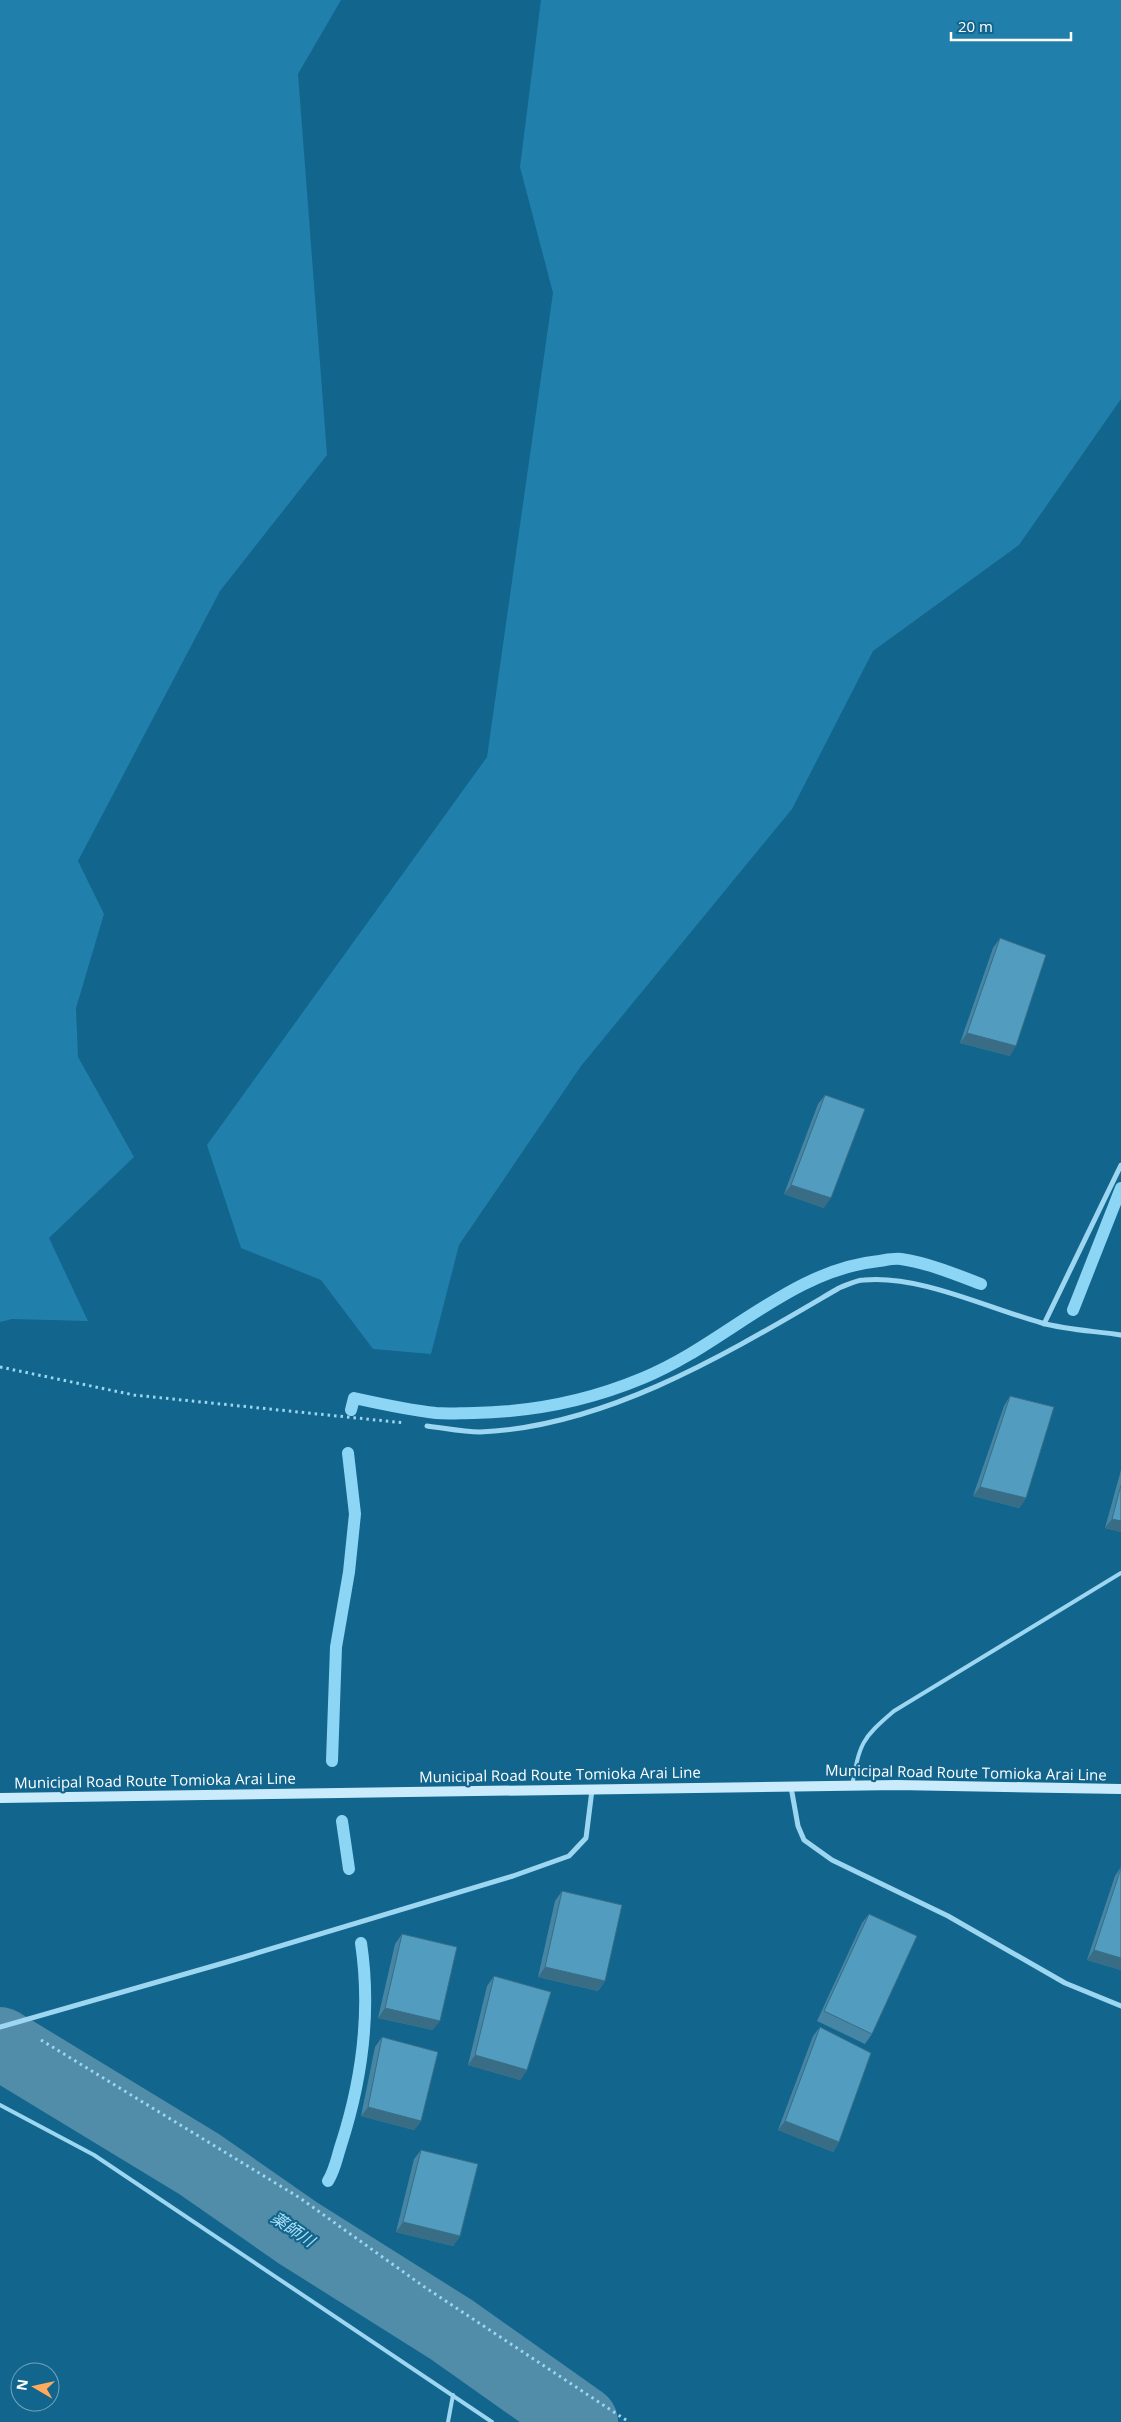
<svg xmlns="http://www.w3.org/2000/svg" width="1121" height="2422" font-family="'Open Sans','Noto Sans JP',sans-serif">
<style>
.green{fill:#217fab}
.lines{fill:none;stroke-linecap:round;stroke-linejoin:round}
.stream{stroke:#8dd5f4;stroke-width:12}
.river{stroke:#518ca9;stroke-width:72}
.path{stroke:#9cd6f1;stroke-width:3;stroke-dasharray:2.5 4;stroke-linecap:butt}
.lane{stroke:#9cd6f1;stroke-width:4}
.street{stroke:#9cd6f1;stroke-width:5}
.secondary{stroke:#caebfc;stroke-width:10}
.wall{fill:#4686a4}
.shaded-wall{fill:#396d86}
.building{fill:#519cbf;stroke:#396d86}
.labels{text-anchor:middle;stroke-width:4.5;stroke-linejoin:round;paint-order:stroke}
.street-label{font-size:15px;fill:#fff;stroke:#12658d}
.water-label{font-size:16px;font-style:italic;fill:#ace1f8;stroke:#12658d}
</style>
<rect width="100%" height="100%" fill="#12658d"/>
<!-- green -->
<path class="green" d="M0,0H341L298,74L327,455L220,591L78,861L104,914L76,1008L78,1057L134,1157L49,1238L88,1321L12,1319L0,1322Z
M541,0H1121V399L1019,545L873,651L792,809L581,1066L459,1245L431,1354L373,1349L321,1280L241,1248L207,1145L487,757L553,293L520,167Z"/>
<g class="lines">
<!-- stream -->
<path class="stream" d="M1073,1310L1121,1188
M351,1410L354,1398C381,1404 408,1410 436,1413C448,1414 461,1413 474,1413C533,1412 588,1401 643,1378C724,1345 790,1270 879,1261C886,1260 894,1258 901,1259C928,1263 955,1274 981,1284
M332,1761L336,1647L349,1572L355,1514L348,1453
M342,1821L349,1869
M0,2046L3,2045
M328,2181C335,2170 337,2157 341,2145C362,2080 371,2010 361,1943
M298,2233L307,2218"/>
<!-- river -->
<path class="river" d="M0,2043L199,2164L298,2233L452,2330L582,2422"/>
<!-- path -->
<path class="path" d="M0,1367L134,1395L405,1423
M41,2040L300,2198L423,2286L629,2422"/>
<!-- lane -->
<path class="lane" d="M852,1786C860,1743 861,1739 894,1711L1121,1573
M0,2105L94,2155L492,2422
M448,2422L453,2395"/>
<!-- street -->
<path class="street" d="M1044,1324L1121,1165
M427,1426C444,1428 463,1432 480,1432C608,1427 731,1351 839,1288C847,1285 856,1280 864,1280C921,1275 987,1308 1042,1323C1067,1330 1095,1331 1121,1335
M791,1787L798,1826L804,1840L832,1860L948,1916L1065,1983L1121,2006
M0,2027L227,1962L513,1876L569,1856L586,1838L592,1790"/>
<!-- secondary -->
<path class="secondary" d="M0,1798L897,1785L1121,1789"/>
</g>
<!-- wall -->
<path class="wall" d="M1000,938L1010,1056L960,1043L993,948Z
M825,1095L824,1208L784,1194L818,1104Z
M1010,1396L1026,1498L1019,1508L973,1496L1004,1406Z
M1121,1470V1532L1105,1528Z
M1121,1867V1970L1087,1960L1115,1876Z
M562,1891L605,1981L598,1991L538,1977L555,1901Z
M869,1914L872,2034L865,2044L817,2021L862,1923Z
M402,1934L433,2030L378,2018L395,1944Z
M494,1976L527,2070L520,2080L468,2065L487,1986Z
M820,2027L839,2142L833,2152L778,2130L813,2036Z
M382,2037L421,2121L414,2130L361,2116L375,2047Z
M421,2150L460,2236L453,2246L396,2232L414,2159Z"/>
<!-- shaded-wall -->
<path class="shaded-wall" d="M967,1033L1016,1046L1010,1056L960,1043Z
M791,1185L831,1198L824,1208L784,1194Z
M980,1487L1026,1498L1019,1508L973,1496Z
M1112,1519L1121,1521V1532L1105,1528Z
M1094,1950L1121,1958V1970L1087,1960Z
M545,1967L605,1981L598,1991L538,1977Z
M385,2008L440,2021L433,2030L378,2018Z
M475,2055L527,2070L520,2080L468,2065Z
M368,2107L421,2121L414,2130L361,2116Z
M785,2121L839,2142L833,2152L778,2130Z
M403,2222L460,2236L453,2246L396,2232Z"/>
<!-- building -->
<path class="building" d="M1000,938L1046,955L1016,1046L967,1033Z
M825,1095L865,1109L831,1198L791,1185Z
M1010,1396L1054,1407L1026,1498L980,1487Z
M1121,1485V1521L1112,1519Z
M1121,1868V1958L1094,1950Z
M562,1891L622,1905L605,1981L545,1967Z
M869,1914L917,1936L872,2034L824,2011Z
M402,1934L457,1947L440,2021L385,2008Z
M494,1976L551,1992L527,2070L475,2055Z
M820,2027L871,2053L839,2142L785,2121Z
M382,2037L438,2052L421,2121L368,2107Z
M421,2150L478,2164L460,2236L403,2222Z"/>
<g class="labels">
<!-- street labels -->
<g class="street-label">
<text transform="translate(966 1773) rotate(1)" y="5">Municipal Road Route Tomioka Arai Line</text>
<text transform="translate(560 1775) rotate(-1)" y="5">Municipal Road Route Tomioka Arai Line</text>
<text transform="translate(155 1781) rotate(-1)" y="5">Municipal Road Route Tomioka Arai Line</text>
</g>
<!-- water labels -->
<g class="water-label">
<text transform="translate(293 2229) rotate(34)" y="6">薬師川</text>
</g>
</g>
<!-- north arrow -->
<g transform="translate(35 2387) rotate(279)"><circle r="24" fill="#12658d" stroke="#71a3bb"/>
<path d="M0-4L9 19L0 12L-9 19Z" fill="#ffaa5c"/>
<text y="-8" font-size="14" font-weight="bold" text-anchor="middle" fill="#ffffff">N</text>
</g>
<!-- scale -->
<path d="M951 32v8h120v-8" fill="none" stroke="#ffffff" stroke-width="2.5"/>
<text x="958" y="32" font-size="15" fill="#ffffff" stroke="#12658d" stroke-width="4" paint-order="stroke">20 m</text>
</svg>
